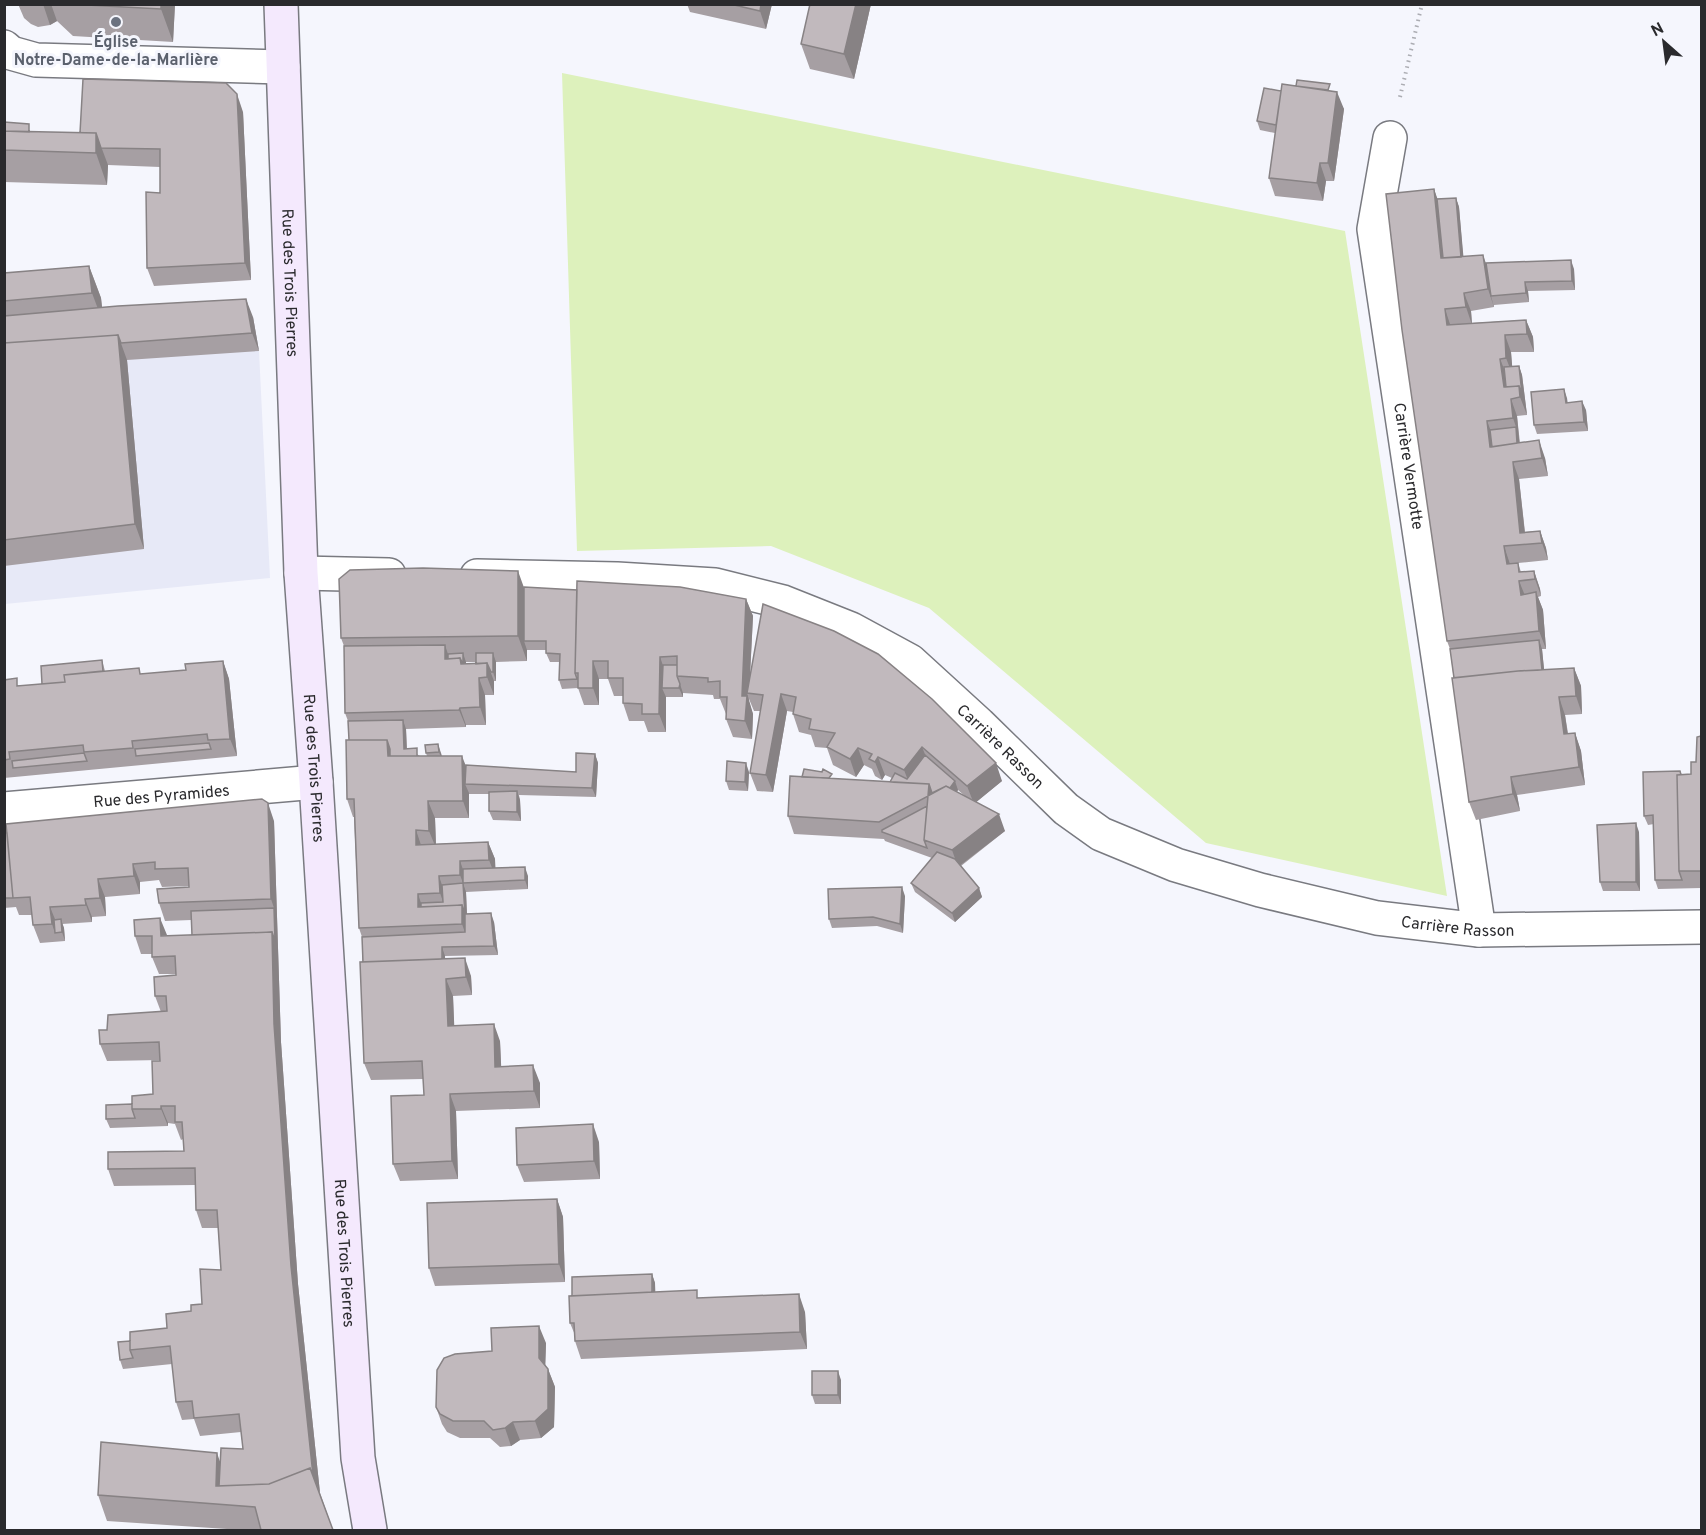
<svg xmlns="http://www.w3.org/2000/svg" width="1706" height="1535" font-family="Overpass,sans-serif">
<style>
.built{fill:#e7e9f7}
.green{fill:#ddf1bc}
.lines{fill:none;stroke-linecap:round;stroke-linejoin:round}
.street-casing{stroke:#797a80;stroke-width:36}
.secondary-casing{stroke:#797a80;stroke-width:36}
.path{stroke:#acadb3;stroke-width:4;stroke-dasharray:1.5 4.5;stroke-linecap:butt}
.street{stroke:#fff;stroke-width:33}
.secondary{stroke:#f4e9fd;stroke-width:33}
.wall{fill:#a69fa3;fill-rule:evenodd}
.shaded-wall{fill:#878284}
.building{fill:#c1b9bd;stroke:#878284;stroke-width:1.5}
.worship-dot{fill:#6b7280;stroke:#f5f6fd;stroke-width:2}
.labels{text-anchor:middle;stroke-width:6;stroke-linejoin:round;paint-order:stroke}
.worship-label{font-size:16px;font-weight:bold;fill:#5b616d;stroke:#f5f6fd}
.street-label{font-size:16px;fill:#2a2a2d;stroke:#f5f6fd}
</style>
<rect width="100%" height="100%" fill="#f5f6fd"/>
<!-- built -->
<path class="built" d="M253,317L259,351L270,578L5,604V334L147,321Z"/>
<!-- green -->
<path class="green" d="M562,73L1345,231L1447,896L1206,843L929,608L771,546L577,551Z"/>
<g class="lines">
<defs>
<g id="street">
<path d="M4,47L11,53L36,60L283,67"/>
<path id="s1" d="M1390,138L1374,229L1479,930"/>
<path d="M301,573L389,575"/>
<path id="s2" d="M477,576L617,579L715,585L783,602L851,629L910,661L979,724L1066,809L1101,834L1176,865L1260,890L1377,918L1479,930L1702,927"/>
<path id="s3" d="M4,809L316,782"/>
</g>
<g id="secondary">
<path id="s4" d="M281,4L301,573L316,782L358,1458L370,1530"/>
</g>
</defs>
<!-- street casing -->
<use href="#street" class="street-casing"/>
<!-- secondary casing -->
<use href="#secondary" class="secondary-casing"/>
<!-- path -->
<path class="path" d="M1400,97L1422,4"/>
<!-- street -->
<use href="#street" class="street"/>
<!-- secondary -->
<use href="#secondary" class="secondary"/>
</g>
<!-- wall -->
<path class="wall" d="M18,4H175L173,42L73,36L57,21L50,25L38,27L31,24L24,18Z
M687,4H772L766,29L690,12Z
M871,4L854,79L810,69L801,44Z
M1332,91L1344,109L1334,181H1326L1323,201L1275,196L1269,178L1275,133L1260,130L1257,121Z
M243,112L251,280L154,286L147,268L160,193V167L108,165L107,185L4,182V122L32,132L80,133Z
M1434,189L1437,199L1456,198L1459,207L1463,256L1486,263L1574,269L1575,290L1528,291L1529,302L1494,305V307L1471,311L1472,323L1526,320L1533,337L1534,352H1511L1512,367L1519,366L1522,375L1527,415L1517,416L1520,443L1545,458L1548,476L1519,479L1525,532L1540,531L1546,548L1548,560L1518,563L1521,572L1534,571L1540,589L1541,596L1538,597L1543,610L1546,649H1542L1544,670L1574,668L1581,686L1582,714L1565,715L1568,733H1575L1581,751L1585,785L1517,795L1520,811L1476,820L1469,802L1450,649L1447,641Z
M89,266L101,298L102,308L253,317L259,351L127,360L144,549L4,566V273Z
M1567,398V403L1586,410L1588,431L1537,434L1534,425Z
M524,587L746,599L753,616L750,677L763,604L1002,781L976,802L1005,831L961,866L979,888L982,897L955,922L915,892L911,883L932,858L885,841L884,839L794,834L788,816L833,779L890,782L892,778L885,775L882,780L875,776L872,769L864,765L856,777L833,765L827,748L815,747L811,735L799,732L793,714V712L787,711L773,792L757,791L750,773L761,711H754L749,699V702L753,714L752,739L733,737L726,719V714L720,699H714L713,695L683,693V697H666V732H648L644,721H629L623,703V696H614L608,679H599V705H584L578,688L562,689L559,680V662H550L546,653V650H527V661L496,662V681H494V695H485L486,725H466V727L406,729L407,748L420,756H427L426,753L425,745L441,753L442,756L466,765L576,772L595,754L598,763L596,797L519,795L520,800L521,821L493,820L489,811V794H469V818H435L436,844L488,842L495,859V868L528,876V889L466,892L467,914L494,922L498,955L445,956V959L471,976L472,995L453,996L454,1025L500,1041L501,1066L540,1083V1108L456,1111L458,1179L400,1181L393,1164L424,1095L423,1079L371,1080L364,1063L362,937L359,928L354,817H353L347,799L349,740L348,721L345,713L344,646L341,638ZM466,662H476V664H466ZM958,790L966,797L957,792Z
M102,660L105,671L141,674L186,670L223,661L229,679L237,756L4,778V680L20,686L42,684Z
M1701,729V888L1658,889L1655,880L1654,824L1648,825L1644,816L1680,771L1682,775L1691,774L1696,762Z
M749,772L748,791L729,790L726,781Z
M274,821L281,1042L298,1284L320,1493L333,1530H242L107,1521L98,1495L220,1461L243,1449L241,1432L200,1436L194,1419L182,1420L176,1402L172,1364L123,1369L120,1360L130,1341L167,1328L202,1304L221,1270L218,1228H202L196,1210L195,1185L114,1186L108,1169L184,1151L183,1139L181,1140L175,1124L168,1123V1126L110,1128L106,1119L132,1104L153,1094L160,1060L107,1061L100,1044L107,1030L161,1012L155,996L176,975V974H159L152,957V954H141L135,936L192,935L191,920L165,921L159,903L189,887V886L162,887L159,880L140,882V894L105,897L106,916L92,917V922L62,924L64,928L65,941L40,943L33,925L32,915H19L16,907L4,908V833Z
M1639,832L1640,891H1603L1600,882Z
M905,896L903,933L877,926L832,928L829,919Z
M599,1142L600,1179L524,1182L517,1165Z
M557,1199L563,1217L565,1282L435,1286L429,1268Z
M652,1274L655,1283V1292L805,1312L807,1349L581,1359L575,1341V1335L570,1323L572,1296Z
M546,1343L545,1366L548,1369L555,1387L554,1427L541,1438L520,1440L511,1446L500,1447L490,1438H460L447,1432L442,1424L436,1407L492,1351Z
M841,1380V1404H815L812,1395Z"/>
<!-- shaded-wall -->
<path class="shaded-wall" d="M43,4H51L57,21L50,25Z
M161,4H175L173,42L161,9Z
M761,4H772L766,29L760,11Z
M856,4H871L854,79L844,54Z
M1337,92L1344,109L1334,181L1328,163Z
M237,94L243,112L251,280L245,263Z
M96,133L108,165L107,185L96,153Z
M1320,163L1326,181L1323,201L1317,183Z
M1434,189L1440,206L1444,267L1441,258Z
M1456,198L1459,207L1465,274L1462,265Z
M1483,255L1489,272L1491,296L1494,307L1488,289Z
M1571,260L1574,269L1575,290L1572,281Z
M89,266L101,298L104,325L92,293Z
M1525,282L1528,291L1529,302L1526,293Z
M1464,293L1471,311L1472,325L1466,307Z
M246,299L253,317L259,351L252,333Z
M1445,309L1451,327L1447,325Z
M1526,320L1533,337L1534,352L1527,334Z
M118,335L127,360L144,549L135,524Z
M1505,335L1511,352L1513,376L1506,358Z
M1500,359L1507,376V396L1504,387Z
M1519,366L1522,375L1527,415L1520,397L1519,386Z
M1564,389L1567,398L1569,412L1566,403Z
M1511,399L1517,416L1521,461L1518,452L1516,427L1513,418Z
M1582,401L1586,410L1588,431L1584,422Z
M1487,421L1494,439L1493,456L1490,447Z
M1539,440L1545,458L1548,476L1542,458Z
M1513,462L1519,479L1526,544L1520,533Z
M1540,531L1546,548L1548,560L1542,543Z
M1504,546L1510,564H1507Z
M518,571L527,596L524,641L527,650V661L518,636Z
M1534,571L1540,589L1541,596L1535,579Z
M1519,581L1526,598L1521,595Z
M1536,592L1543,610L1546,649L1539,631Z
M746,599L753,616L749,693H747L753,714L752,739L745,721L742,696Z
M1539,640L1542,649L1546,688L1543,679Z
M445,645L451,663L445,659Z
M463,653L466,662L467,682L461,664L460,658Z
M493,653L496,662V681L493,672Z
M660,657L666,674L662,688L666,697V732L659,714Z
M223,661L229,679L237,756L230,739Z
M593,661L599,679V705L593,688Z
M487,663L494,681V695L487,677Z
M1574,668L1581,686L1582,714L1576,696Z
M479,678L485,695L486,725L480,707Z
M680,684L683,693V697L679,688Z
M781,694L787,711L773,792L766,775Z
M1559,697L1565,715L1570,751L1564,734Z
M460,708L466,725V727L459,710Z
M403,720L406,729L407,758L404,749Z
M1575,733L1581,751L1585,785L1579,767Z
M387,740L393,758L388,756Z
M438,744L441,753L442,761L439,752Z
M922,747L929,764L911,788L904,770Z
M858,748L864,765L856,777L850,759Z
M595,754L598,763L596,797L592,788Z
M462,756L469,774L465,784L469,793V818L463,801Z
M878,757L885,775L882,780L875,762Z
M746,763L749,772L748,791L745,782Z
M996,763L1002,781L974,804L967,786Z
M1511,777L1517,795L1520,811L1513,794Z
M955,781L958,790L951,800L946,793Z
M929,784L936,802L928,796Z
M517,791L520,800L521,821L517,812Z
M428,801L435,818L436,848L429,831Z
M268,803L274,821L277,917L271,899Z
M999,814L1005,831L958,867L952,850Z
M1636,823L1639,832L1640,891L1636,882Z
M416,830L422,848L416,845Z
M488,842L495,859L496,878L489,860Z
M460,861L466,878L463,883L466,892L468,941L462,924V905L463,883L460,875Z
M133,864L140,882V894L134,876Z
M525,867L528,876V889L525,880Z
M439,876L445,894L446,910L440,893Z
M98,879L105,897L106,916L100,898Z
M902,887L905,896L903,933L900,924Z
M979,888L982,897L955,922L952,913Z
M418,894L424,912L418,907Z
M85,899L92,917V922L86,905Z
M50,907L57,924L55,933L58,942L52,924Z
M274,908L277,917L281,1042L298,1284L320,1493L313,1476L291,1266L274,1024L272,932Z
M491,913L494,922L498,955L494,946Z
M160,918L167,935L161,936Z
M61,919L64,928L65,941L62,932Z
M442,947L445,956L446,977L443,968Z
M465,958L471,976L472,995L466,977Z
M446,979L453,996L455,1043L448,1026Z
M494,1024L500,1041L502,1084L495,1067Z
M533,1065L540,1083V1108L534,1091Z
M450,1094L456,1111L458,1179L452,1161Z
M161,1106L168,1123V1126L161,1109Z
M593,1124L599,1142L600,1179L594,1161Z
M557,1199L563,1217L565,1282L559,1264Z
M652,1274L655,1283L656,1310L653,1301Z
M799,1294L805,1312L807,1349L800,1332Z
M539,1326L546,1343L545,1376L539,1358Z
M548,1369L555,1387L554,1427L541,1438L535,1421Z
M838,1371L841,1380V1404L838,1395Z
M513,1422L520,1440L511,1446L505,1428Z
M217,1453L226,1479L218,1493L216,1486Z"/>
<!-- building -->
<path class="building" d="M68,4H161V9Z
M730,4H761L760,11Z
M810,4H856L844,54L801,44Z
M83,79L226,83L237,94L245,263L147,268L146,192L160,193V149L101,148L96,133H80Z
M1297,80L1330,84L1328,90L1296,86Z
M1282,84L1337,92L1328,163H1320L1317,183L1269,178Z
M1264,88L1281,91L1276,125L1257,121Z
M4,122L29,124V132L4,131Z
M4,131L96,133V153L4,150Z
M1434,189L1441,258L1483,255L1488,289L1464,293L1466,307L1445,309L1447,325L1526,320L1527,334L1505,335L1506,358L1500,359L1504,387L1519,386L1520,397L1511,399L1513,418L1487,421L1490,447L1539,440L1542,458L1513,462L1520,533L1540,531L1542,543L1504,546L1507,564L1518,563L1519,572L1534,571L1535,579L1519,581L1521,595L1536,592L1539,631L1447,641L1402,330L1386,194Z
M1456,198L1461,257L1443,258L1437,199Z
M1571,260L1572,281L1525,282L1526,293L1491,296L1486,263Z
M89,266L92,293L4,301V273Z
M246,299L252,333L121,343L118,335L4,343V316L118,306Z
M118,335L135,524L4,540V343Z
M1519,366L1522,394L1519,386L1506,387L1504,367Z
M1564,389L1566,403L1582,401L1584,422L1534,425L1531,392Z
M1516,427L1517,443L1492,447L1490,430Z
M423,568L518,571V636L341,638L339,579L350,570Z
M577,581L680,587L746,599L742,696H747L745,721L726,719L727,697H720V681L708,682V678L677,676V656L660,657L659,714H642V704L623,703V678H608V661H593V688H578V673H575Z
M524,587L577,590L575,673L577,679L559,680L560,654L546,653V641H524Z
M763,604L834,631L878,654L932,699L996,763L967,786L922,747L904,770L878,757L875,762L869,759L872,754L858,748L850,759L827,747L835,733L809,729L811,719L793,714L796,697L781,694L766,775L750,773L763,695L747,693Z
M1539,640L1542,670L1518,671L1454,678L1450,649Z
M445,645V659L460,658L461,664L487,663V677L479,678L480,707L460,708L459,710L345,713L344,646Z
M463,653V664L460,658L448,659V654Z
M476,653H493V672H491L487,663L476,664Z
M102,660L103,671L64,675L65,682L42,684L41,666Z
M223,661L230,739L208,740L207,734L132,741L133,748L84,752L83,745L9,752L10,759L4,760V680L17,678V686L65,682L64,675L139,668L140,674L186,670L185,664Z
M663,665H677V676L680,684L679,688H662Z
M1574,668L1576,696L1559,697L1564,734L1575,733L1579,767L1511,777L1513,794L1469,802L1452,678L1518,671Z
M403,720L404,749L417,748V756H390V749L387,740H349L348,721Z
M1701,729V871H1679L1677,775L1691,774V762H1696L1697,737L1701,736Z
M346,740H387L388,756H462L463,801H428L429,831L416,830V845L488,842L489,860L460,861V875L439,876L440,893L418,894V907L462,905V924L359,928L354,799H347Z
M209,743L211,749L136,756L135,749Z
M438,744L439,752L426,753L425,745Z
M84,753L87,761L13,768L12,761Z
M576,753L595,754L592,788L465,784L466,765L576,772Z
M925,755L955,781L950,788L946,786L932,793L929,784L890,782L895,773L907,779Z
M727,761L746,763L745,782L726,781Z
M804,769L822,772L823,769L832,774L829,778L802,777Z
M1680,771L1681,775H1677L1679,871L1682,880H1655L1653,815L1644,816L1643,772Z
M790,776L929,784L928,796L946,786L999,814L952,850L924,840L928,796L879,822L788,816Z
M517,791V812L489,811V792Z
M262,799L268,803L271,899L159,903L157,889L189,887L188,868L155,869V862L133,864L134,876L98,879L100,898L85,899L86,905L50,907L52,924L33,925L30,897L13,898L6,824Z
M927,806L924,840L927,848L882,832V830Z
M1636,823V882H1600L1597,825Z
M4,833H7L13,898H4Z
M937,852L955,859L979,888L952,913L911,883Z
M525,867V880L463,883V869Z
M463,883L465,914L462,905L421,907V903L443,902L442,885Z
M902,887L900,924L873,917L829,919L828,889Z
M274,908L275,941L272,932L192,935L191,911Z
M491,913L494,946L442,947V959L363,962L362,937L465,932V914Z
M160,918L161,936L272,932L274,1024L291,1266L313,1475L310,1468L269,1484L219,1486L221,1448L243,1449L239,1414L194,1418L192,1401L176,1402L170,1346L130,1350V1332L167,1328L166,1314L191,1311V1305L202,1304L200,1269L221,1270L217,1210H196L195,1168L108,1169V1152L184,1151L182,1122H175V1106H161V1109H132V1096L153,1094L152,1061H160L159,1042L100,1044L99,1030H107L108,1015L167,1011L166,996H155L154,977L176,975L175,956L152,957V936H135L134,920Z
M61,919L62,932L55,933L54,920Z
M465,958L466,977L446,979L448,1026L494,1024L495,1067L533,1065L534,1091L450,1094L452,1161L393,1164L391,1096L424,1095L422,1061L364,1063L360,962Z
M132,1104V1109L135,1118L106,1119V1105Z
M593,1124L594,1161L517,1165L516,1128Z
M557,1199L559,1264L429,1268L427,1203Z
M652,1274V1292L572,1296V1277Z
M697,1290V1298L799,1294L800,1332L575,1341L574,1323H570L569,1296Z
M539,1326V1358L548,1369V1409L535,1421L513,1422L505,1428L493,1430L484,1421H453L440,1414L436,1407L437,1370L444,1358L455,1354L492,1351L491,1328Z
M130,1341V1350L133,1358L120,1360L118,1342Z
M812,1371H838V1395H812Z
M101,1442L217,1453L216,1486L269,1484L310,1468L333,1530H261L255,1507L98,1495Z"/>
<!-- markers -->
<circle class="worship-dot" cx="116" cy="22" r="6"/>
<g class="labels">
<!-- worship labels -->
<g class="worship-label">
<text x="116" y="47">Église<tspan x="116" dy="18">Notre-Dame-de-la-Marlière</tspan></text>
</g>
<!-- street labels -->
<g class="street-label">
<text dy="6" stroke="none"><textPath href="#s4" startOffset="279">Rue des Trois Pierres</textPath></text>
<text dy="6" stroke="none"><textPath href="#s1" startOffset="332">Carrière Vermotte</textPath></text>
<text dy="6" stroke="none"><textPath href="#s2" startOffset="573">Carrière Rasson</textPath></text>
<text dy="6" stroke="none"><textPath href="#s4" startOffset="765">Rue des Trois Pierres</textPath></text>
<text dy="6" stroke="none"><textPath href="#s3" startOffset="158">Rue des Pyramides</textPath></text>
<text dy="6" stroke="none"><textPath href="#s2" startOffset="1077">Carrière Rasson</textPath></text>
<text dy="6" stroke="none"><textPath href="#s4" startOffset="1251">Rue des Trois Pierres</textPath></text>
</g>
</g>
<!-- border -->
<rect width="1706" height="1535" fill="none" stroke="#2a2a2d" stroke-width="12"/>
<!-- north arrow -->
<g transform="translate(1664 42) rotate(332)" stroke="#f5f6fd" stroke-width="4.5" paint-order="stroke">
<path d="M0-4.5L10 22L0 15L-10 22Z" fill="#2a2a2d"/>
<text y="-9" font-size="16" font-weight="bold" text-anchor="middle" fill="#2a2a2d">N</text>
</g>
</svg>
